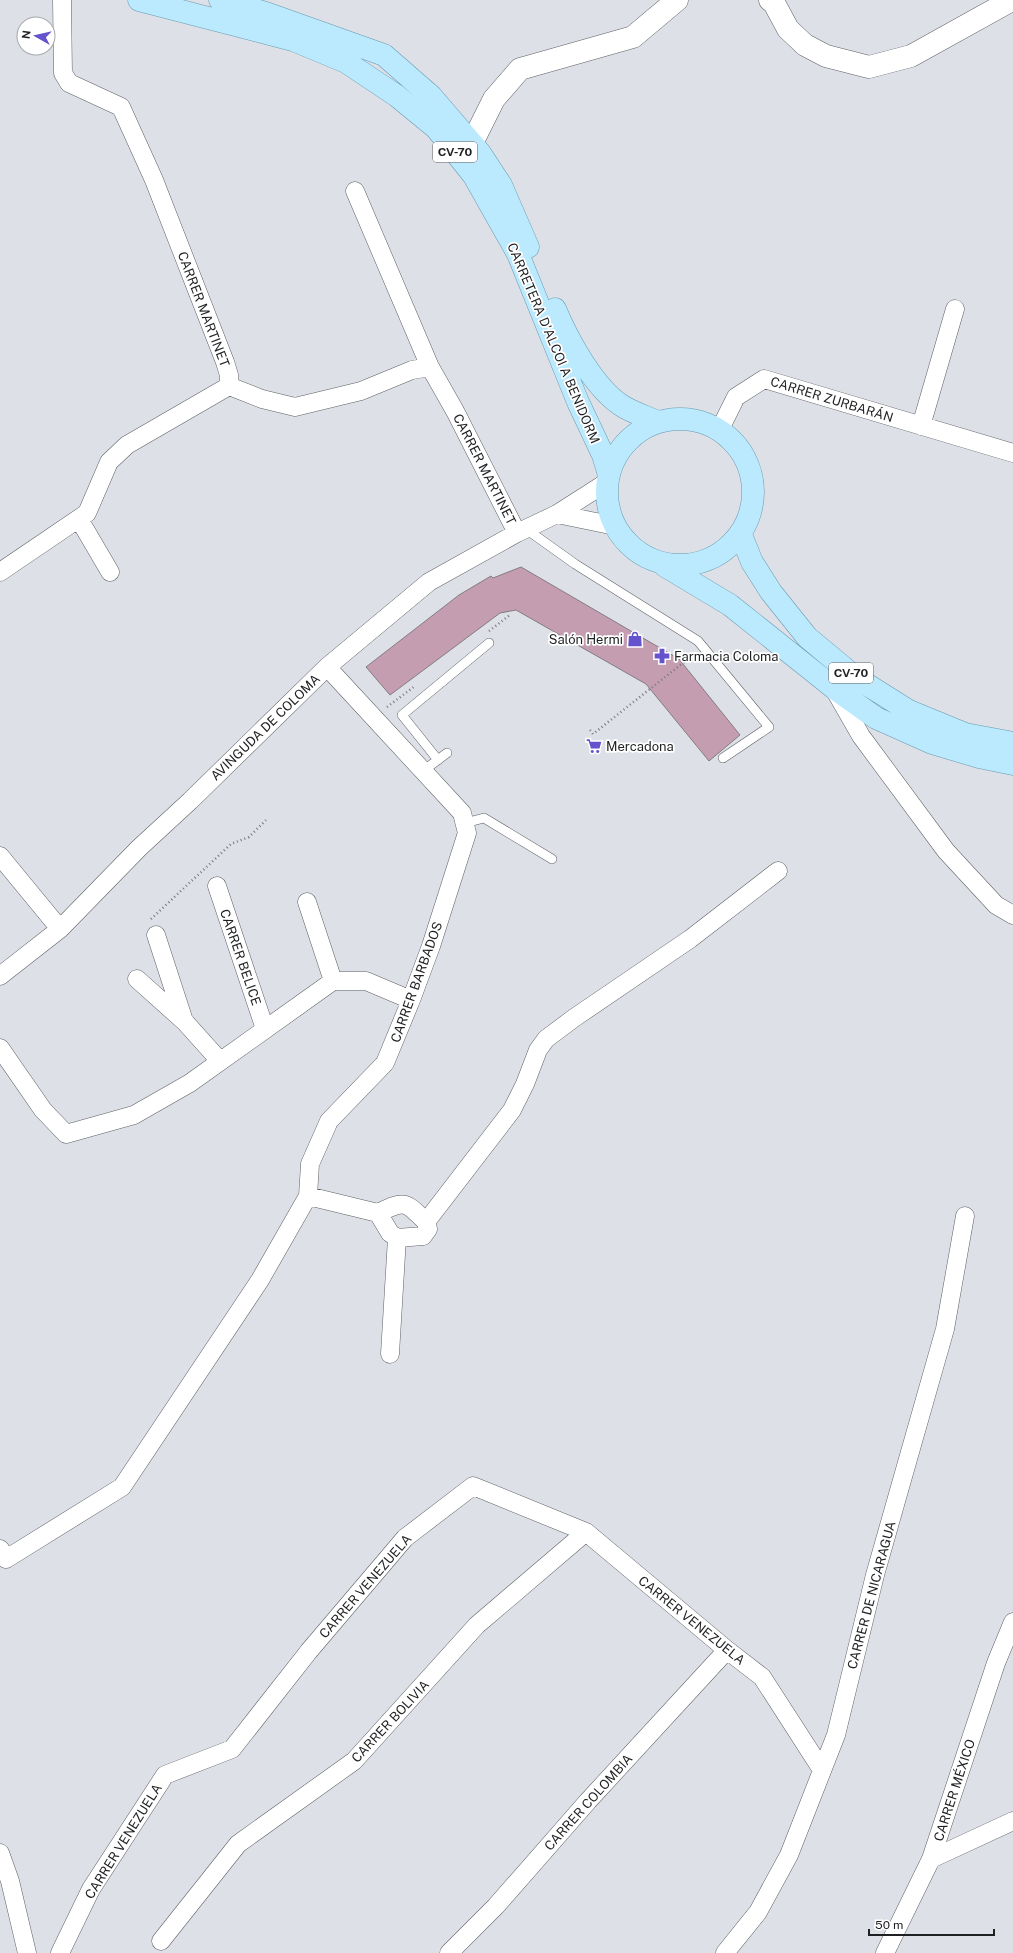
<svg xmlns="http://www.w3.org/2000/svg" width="1013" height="1953" font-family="'Public Sans',sans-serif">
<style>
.building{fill:#c49eb0;stroke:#837c7f}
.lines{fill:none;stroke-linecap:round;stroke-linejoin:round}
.lane-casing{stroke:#5e6066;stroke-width:10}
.street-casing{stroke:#5e6066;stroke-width:19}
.secondary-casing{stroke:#5e6066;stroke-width:23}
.primary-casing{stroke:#679ab0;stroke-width:23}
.path{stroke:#77797d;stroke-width:2.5;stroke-dasharray:1 3;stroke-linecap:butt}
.lane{stroke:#fff;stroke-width:9}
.street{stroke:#fff;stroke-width:18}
.secondary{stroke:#fff;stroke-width:22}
.primary{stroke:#bbe9fd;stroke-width:22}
.labels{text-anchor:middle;stroke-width:3.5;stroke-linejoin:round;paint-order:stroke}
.shield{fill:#fff;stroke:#626364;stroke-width:1}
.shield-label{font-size:12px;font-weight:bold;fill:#1f2022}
.street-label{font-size:13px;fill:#1f2022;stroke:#fff}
.poi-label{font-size:13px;fill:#1f2022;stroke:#fff;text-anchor:start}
</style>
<rect width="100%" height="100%" fill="#dde0e6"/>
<!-- building -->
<path class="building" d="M521,567L679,659L740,735L709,761L646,684L516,610L500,613L390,695L366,667L459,595L491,576L493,578Z"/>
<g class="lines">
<defs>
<path id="lane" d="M526,529L575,564L698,641L769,727L723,758
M438,760L402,715L489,643
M423,771L447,753
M465,823L484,818L552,859"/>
<path id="street" d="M62,0L63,73L69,83L121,107L154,180L225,362L229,375V386
M355,191L430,367
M229,386L262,399L295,407L361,391L412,370L430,367L455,411L517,533
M921,426L955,309
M720,429L736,397L764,379L1013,453
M557,514L615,526
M79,519L110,572
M0,572L87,513L109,462L127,445L229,386
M327,667L462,813L467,833L431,946L411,1000L385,1063L329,1121L310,1164L308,1196L378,1213C405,1200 405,1201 426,1222
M834,689L861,736L946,851L996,905L1013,915
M0,856L60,929
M217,886L265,1029
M307,902L333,981
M156,935L184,1021
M0,976L60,929L139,848L190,801L327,667L429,582L517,533L557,514L607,482
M137,979L185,1022L220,1061
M0,1048L43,1110L66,1134L134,1115L190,1083L333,981H366L411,1000
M378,1213L390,1233L397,1238L423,1236L428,1229L426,1222L512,1110L525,1084L538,1050L546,1039L574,1018L690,939L778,871
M390,1354L397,1238
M0,1549L6,1559L122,1487L260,1280L308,1196
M0,1853L10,1881L27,1953
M931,1859L1013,1821
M161,1941L238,1844L354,1761L477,1625L586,1532
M60,1953L91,1889L165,1775L232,1749L309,1651L405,1538L473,1486L586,1532L727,1650L762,1677L822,1770
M449,1953L496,1906L588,1801L727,1650
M725,1953L758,1912L789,1855L836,1735L875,1575L945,1329L965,1216
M885,1953L931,1859L996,1663L1013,1622"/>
<path id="secondary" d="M770,0L774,3L788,29L805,45L826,56L869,67L911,56L1012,0
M472,143L494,99L520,69L633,37L677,0"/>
<path id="primary" d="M139,0L293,40L346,62L397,96L436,128L474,176L518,254L578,402L603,455L609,475
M220,0L266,13L384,55L431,96L480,153L501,185L528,247
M555,309C568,340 595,390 624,407C634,413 647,417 658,422
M607 492a73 73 0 1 1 146 0a73 73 0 1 1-146 0Z
M741,535L752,562L771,592L807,637L855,677L909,711L965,734L1013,743
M665,566L730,605L834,688L876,718L932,743L979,757L1013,764"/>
</defs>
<!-- lane casing -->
<use href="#lane" class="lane-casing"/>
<!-- street casing -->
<use href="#street" class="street-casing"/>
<!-- secondary casing -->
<use href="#secondary" class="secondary-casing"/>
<!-- primary casing -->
<use href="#primary" class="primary-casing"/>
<!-- path -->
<path class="path" d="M489,631L510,615
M387,707L415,686
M590,730L593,734L693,655
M151,919L231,844L249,837L266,820"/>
<!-- lane -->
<use href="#lane" class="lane"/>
<!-- street -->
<use href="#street" class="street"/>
<!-- secondary -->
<use href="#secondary" class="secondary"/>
<!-- primary -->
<use href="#primary" class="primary"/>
</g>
<!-- icons -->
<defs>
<symbol id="shop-bare" viewBox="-9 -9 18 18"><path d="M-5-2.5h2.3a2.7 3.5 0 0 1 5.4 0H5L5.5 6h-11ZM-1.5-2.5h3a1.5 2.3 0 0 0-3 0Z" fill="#6453cc" stroke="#fff" stroke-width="2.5" paint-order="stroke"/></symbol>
<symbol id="pharmacy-bare" viewBox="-9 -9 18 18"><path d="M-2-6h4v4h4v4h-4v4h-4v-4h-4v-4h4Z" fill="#6453cc" stroke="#fff" stroke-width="2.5" paint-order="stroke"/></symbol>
<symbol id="supermarket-bare" viewBox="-9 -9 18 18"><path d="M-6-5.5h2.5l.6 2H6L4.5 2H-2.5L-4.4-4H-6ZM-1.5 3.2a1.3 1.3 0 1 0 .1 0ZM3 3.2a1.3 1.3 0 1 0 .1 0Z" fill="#6453cc" stroke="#fff" stroke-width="2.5" paint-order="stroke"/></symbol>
</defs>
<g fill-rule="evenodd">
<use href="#shop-bare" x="624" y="628" width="22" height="22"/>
<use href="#pharmacy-bare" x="651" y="645" width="22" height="22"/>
<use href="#supermarket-bare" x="583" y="735" width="22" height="22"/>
</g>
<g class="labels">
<!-- shield labels -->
<g class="shield">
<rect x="433" y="142" width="44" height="20" rx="3"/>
<rect x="829" y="663" width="44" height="20" rx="3"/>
</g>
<g class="shield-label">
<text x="455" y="156">CV-70</text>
<text x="851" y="677">CV-70</text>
</g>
<!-- street labels -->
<g class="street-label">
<text transform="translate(204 309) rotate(69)" y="5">CARRER MARTINET</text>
<text transform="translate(554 343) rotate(67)" y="5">CARRETERA D'ALCOI A BENIDORM</text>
<text transform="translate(832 399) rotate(17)" y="5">CARRER ZURBARÁN</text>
<text transform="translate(485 469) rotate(63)" y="5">CARRER MARTINET</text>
<text transform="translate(265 727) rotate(-44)" y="5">AVINGUDA DE COLOMA</text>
<text transform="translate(241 957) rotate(71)" y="5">CARRER BELICE</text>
<text transform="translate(416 982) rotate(-70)" y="5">CARRER BARBADOS</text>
<text transform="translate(365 1586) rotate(-49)" y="5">CARRER VENEZUELA</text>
<text transform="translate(871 1595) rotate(-75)" y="5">CARRER DE NICARAGUA</text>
<text transform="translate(692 1620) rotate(39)" y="5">CARRER VENEZUELA</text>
<text transform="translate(390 1721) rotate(-47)" y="5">CARRER BOLIVIA</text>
<text transform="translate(954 1790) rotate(-72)" y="5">CARRER MÉXICO</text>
<text transform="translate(588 1802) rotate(-48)" y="5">CARRER COLOMBIA</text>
<text transform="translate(123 1841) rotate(-58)" y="5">CARRER VENEZUELA</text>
</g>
<!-- poi labels -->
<g class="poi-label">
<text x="623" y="644" text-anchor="end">Salón Hermi</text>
<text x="674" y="661">Farmacia Coloma</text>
<text x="606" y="751">Mercadona</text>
</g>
</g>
<!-- north arrow -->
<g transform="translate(36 36) rotate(278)"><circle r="19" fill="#ffffff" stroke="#a5a6a7"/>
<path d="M0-3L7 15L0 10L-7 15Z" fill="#6453cc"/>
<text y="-6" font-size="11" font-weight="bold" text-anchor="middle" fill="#1f2022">N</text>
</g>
<!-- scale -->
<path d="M869 1929v6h125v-6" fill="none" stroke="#1f2022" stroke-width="2"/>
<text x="875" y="1929" font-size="12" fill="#1f2022" stroke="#ffffff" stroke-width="3" paint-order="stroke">50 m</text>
</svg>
